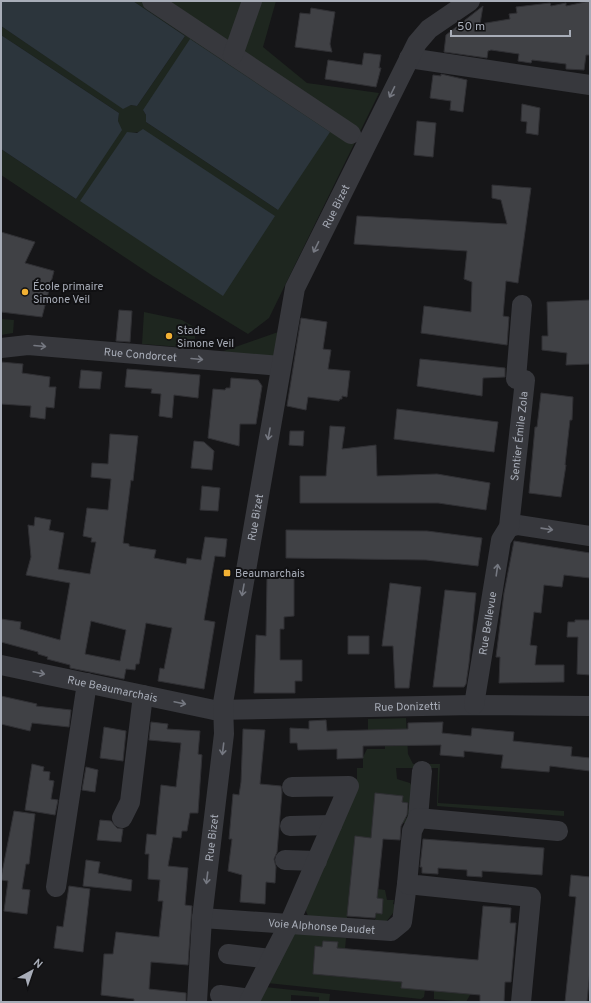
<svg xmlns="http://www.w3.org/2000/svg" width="591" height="1003" font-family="Overpass,sans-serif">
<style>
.green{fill:#1e261f;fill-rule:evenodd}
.water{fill:#2c353c}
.building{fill:#404145;stroke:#303034;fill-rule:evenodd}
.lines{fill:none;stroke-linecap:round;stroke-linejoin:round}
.minor{stroke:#37383d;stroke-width:20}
.oneway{stroke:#757881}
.poi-dot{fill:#f2b134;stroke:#111113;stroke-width:1.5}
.labels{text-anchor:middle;stroke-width:4;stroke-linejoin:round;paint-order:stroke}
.street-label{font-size:11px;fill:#a8adb8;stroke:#111113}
.poi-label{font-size:11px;fill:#a8adb8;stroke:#111113;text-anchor:start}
</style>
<rect width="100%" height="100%" fill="#161618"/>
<!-- green -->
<path class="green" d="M133,1H276L263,47L307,83L379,93L269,318L248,334L153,276L1,175V149L76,199L119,126L118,121L119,113L1,35V26L123,108L131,105L137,106L185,36ZM143,110L278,210L146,122V115ZM140,132L81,201L131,133Z
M144,312L182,320L196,328L194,348L142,344Z
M1,319L14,320L13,333L1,335Z
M281,331L273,360L221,352Z
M406,718L408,754L413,764H440L438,803L564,811V816L437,806L438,768H396L397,779L410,783L413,789L407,823H401V818H407L409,803L402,802L403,796L375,793L371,838L355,837L347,918L375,921L376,913L382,914L383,899L377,898L378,889L385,890L387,900H394L393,904L397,905L393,913L386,922L308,916L306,911V901L357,779V768H363V757L367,749H385V746H395V729L368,730V719Z
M294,933L346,938L345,949L337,948V942L323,941L322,947H315L313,974L402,982L425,990L424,997L421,999L267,983Z
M434,985L471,988L470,995L466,1002L434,999Z
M265,987L330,994L329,1002H319V997L291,995V1002H258Z"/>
<!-- water -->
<path class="water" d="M1,1H133L185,36L137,106L131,105L123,109L1,26Z
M1,35L119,113L118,121L122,130L76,199L1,149Z
M190,39L330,132L278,210L146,122V115L143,110Z
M143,129L275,216L223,296L80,201L127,132L137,133Z"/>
<!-- building -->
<path class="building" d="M590,1V55H586L584,70L566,69V64L532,60L531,63L518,61L519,54L491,50L488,51L487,58L444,52L446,35L483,6L480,24L510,19L509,14L517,13L516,7L550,3L551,6L566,3V6Z
M311,8L335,12L330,44L332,52L295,47L300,13L310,14Z
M364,53L381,55L379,68H381L376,87L325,79L328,60L362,65Z
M441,74L467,80L463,112L450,110L451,101L430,98L433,75L441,76Z
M522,104L540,108L538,135L526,133L527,122L521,121Z
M417,121L436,123L433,157L414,155Z
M492,185L531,188L518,283L506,281L503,316L509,317L507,345L421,333L424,306L471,312L472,282L464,279L467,251L354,244L357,216L507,224L501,200L492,198Z
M1,232L35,242L25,263L54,271L42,317L1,312Z
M590,300V364L566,365L567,353L542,350V336H548L547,302Z
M119,310L132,311L130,342L116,341Z
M301,318L327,322L323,349L331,350L328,369L350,371L347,397L342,396V399H340L339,401L308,397L306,410L287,406Z
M420,359L505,368V377L483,378L482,396L417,386Z
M1,362L23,364L22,373L50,377L49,387H56L54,408L46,407L45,419L30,417L31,406L1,404Z
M127,369L200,375L198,398L174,395L172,418L159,416L161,394L151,393L152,389L125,387Z
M81,370L102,372L100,389L79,388Z
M231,378L258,380L262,386L256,424H240L239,446L208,438L213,389L225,390L226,388H230Z
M541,393L573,397L572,420H570L565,465H566L561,497L529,493L535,427H537Z
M397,409L498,422L494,452L394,439Z
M330,426L345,427L342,449L376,445L377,476L437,474L490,483L486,510L438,503H300V476H326Z
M290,431H304L303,446L289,445Z
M110,434L138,436L133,481L131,480L123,543L129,544V546L156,550L154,558L186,564L187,558L201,560L205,537L227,539L225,557L215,556L204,620L215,622L204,689L158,681L160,668L164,669L172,628L146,623L139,664H136L135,670L126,669L124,679L70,668V665L47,659L48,657L38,654V652L1,642V619L21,622L20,629L60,640L70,583L26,575L31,557L28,525L34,526L35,517L51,520L49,530L64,533L58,569L90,574L96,542H91L92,538L83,536L87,508L108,510L111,479L91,477L92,463L108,464ZM91,621L126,630L120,661L85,654Z
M194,441L204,442L214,451L212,470L191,468Z
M202,486L220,488L218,511L200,510Z
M286,530L427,531L482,538L478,566L426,560L286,558Z
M514,541L590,553V578L564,575L562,587L544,585L541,613L534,612L530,645L537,646L535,665H564V682L499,683L500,657H496L504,593Z
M267,577L294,578V616L284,617V629H280V660H302V681H295V693H254L256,635L266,636Z
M390,583L421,587L409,688H395L393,646H382Z
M445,590L476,593L469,663L466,684L464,687H433Z
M575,620H590V675L577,674L578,637H567L568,622H575Z
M348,636H369V654H348Z
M1,696L37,704L36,706L71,710L69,727L32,723L30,731L1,724Z
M326,720L327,731L408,729V723L443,722L442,733L471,736L472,728L514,732L513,741L572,747L571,756L590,758V771L550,766L549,772L501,768L503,755L464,751V757L440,755L441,745L363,746V758L337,759V749L298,750L297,743H290V728L309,729V721Z
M151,722L168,724L167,729L200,731L198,754L202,755L198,813H190L187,831H182L181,838L173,837L168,866L188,868L185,905L192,906L188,965L151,962L149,989L186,993V1002H134V999L101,995L104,954H113L116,932L159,937L163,901H158L160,880L148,879L149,854H145L147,834L156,835L161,785L176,787L181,743L149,740Z
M104,727L126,731L123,761L100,758Z
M243,729L265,730L260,784L281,786L282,792L277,852L274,859L276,867L275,883L266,882L265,904L240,902L242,875L228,871L232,839H229L233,794L239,795L241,782Z
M32,764L44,767L43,771L50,772L49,780L54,781L51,799L58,800L55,815L25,810Z
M86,767L98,770L95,792L82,790Z
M375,793L403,796L402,802L408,803L407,815L401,826L400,840L383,839L377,898L383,899L382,914L376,913L375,918L347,916L355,836L371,838Z
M14,811L35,814L29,864H26L22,889L30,890L27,914L4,911L8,881L1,880V878Z
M100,820L111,821L117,828L123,829L121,842L97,840Z
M423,839L544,848L542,875L482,871V877L467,876V870L438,868V874L422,873V867H420Z
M86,860L100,862L98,873L132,880L131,891L83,886Z
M571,875L590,877V970L587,1002H565L576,897L569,896Z
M69,886L90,889L83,952L54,948L57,926L63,927Z
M483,906L511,908L510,923H516L511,982H505L504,1002H480V995L401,988L402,982L313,974L315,946L322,947L323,941L338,942L337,948L478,960Z"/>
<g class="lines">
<!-- minor -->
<g class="minor">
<path d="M152,1L351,134"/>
<path d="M233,55L252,1"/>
<path d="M409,58L590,85"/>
<path id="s1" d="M1,348L28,345L281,366"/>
<path d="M509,527L518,525L590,536"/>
<path id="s2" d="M1,665L214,710L474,705L590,706"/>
<path id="s3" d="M474,705L501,540L509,527L525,380L516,379L522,305"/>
<path d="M122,818L130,802L143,695"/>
<path d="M418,818L422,771"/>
<path d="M290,826L332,825"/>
<path d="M285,860L317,861"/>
<path d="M56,887L87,683"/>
<path id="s4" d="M202,918L391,931L402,922L407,884"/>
<path d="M228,954L271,959"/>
<path d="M220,995L251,999"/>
<path id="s5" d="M197,1002L202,918L224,734L223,703L295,288L417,43L429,29L470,1"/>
<path d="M249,1002L289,924L349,786L292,787"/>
<path d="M521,1002L531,897L407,884L412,831L418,818L558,831"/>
</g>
</g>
<!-- one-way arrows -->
<defs><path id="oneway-shaft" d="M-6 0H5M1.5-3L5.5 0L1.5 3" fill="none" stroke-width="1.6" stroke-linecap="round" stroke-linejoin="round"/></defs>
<g class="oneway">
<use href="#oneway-shaft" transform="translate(392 92) rotate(116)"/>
<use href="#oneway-shaft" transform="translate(316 247) rotate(116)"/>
<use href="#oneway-shaft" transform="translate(40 346) rotate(5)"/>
<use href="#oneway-shaft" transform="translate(197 359) rotate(5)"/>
<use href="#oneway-shaft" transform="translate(269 434) rotate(100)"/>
<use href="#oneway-shaft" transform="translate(547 529) rotate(8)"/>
<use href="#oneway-shaft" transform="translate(497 570) rotate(-82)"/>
<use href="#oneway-shaft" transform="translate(243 590) rotate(100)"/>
<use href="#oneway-shaft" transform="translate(39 673) rotate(12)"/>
<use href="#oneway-shaft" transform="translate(180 703) rotate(12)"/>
<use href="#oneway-shaft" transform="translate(223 749) rotate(97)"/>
<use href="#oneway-shaft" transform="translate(207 878) rotate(97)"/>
</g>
<!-- markers -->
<g class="poi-dot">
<circle cx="25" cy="292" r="4"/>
<circle cx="169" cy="336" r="4"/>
<rect x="223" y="569" width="8" height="8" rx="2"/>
</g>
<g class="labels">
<!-- street labels -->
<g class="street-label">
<text dy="4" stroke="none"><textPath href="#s5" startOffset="813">Rue Bizet</textPath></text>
<text dy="4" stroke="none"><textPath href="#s1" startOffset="140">Rue Condorcet</textPath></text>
<text dy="4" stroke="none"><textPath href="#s3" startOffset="274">Sentier Émile Zola</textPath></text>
<text dy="4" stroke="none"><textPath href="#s5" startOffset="489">Rue Bizet</textPath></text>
<text dy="4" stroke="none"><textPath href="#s3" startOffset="83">Rue Bellevue</textPath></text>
<text dy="4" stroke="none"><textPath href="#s2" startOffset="114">Rue Beaumarchais</textPath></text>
<text dy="4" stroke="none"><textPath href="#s2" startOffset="411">Rue Donizetti</textPath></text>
<text dy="4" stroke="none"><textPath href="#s5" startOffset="165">Rue Bizet</textPath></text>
<text dy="4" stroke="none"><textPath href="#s4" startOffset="120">Voie Alphonse Daudet</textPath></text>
</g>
<!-- poi labels -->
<g class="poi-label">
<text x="33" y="290">École primaire<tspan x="33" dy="13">Simone Veil</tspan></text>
<text x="177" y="334">Stade<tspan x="177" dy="13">Simone Veil</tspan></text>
<text x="235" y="577">Beaumarchais</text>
</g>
</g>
<!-- border -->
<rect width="591" height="1003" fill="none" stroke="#a8adb8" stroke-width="4"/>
<!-- north arrow -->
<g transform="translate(32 971) rotate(40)" stroke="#111113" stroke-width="3" paint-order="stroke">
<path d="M0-3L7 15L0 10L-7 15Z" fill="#a8adb8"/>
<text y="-6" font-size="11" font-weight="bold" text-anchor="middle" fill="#a8adb8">N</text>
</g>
<!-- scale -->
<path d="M451 30v6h119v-6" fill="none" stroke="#a8adb8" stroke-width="2"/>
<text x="457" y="30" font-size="12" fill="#a8adb8" stroke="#111113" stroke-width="3" paint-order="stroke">50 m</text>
</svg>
